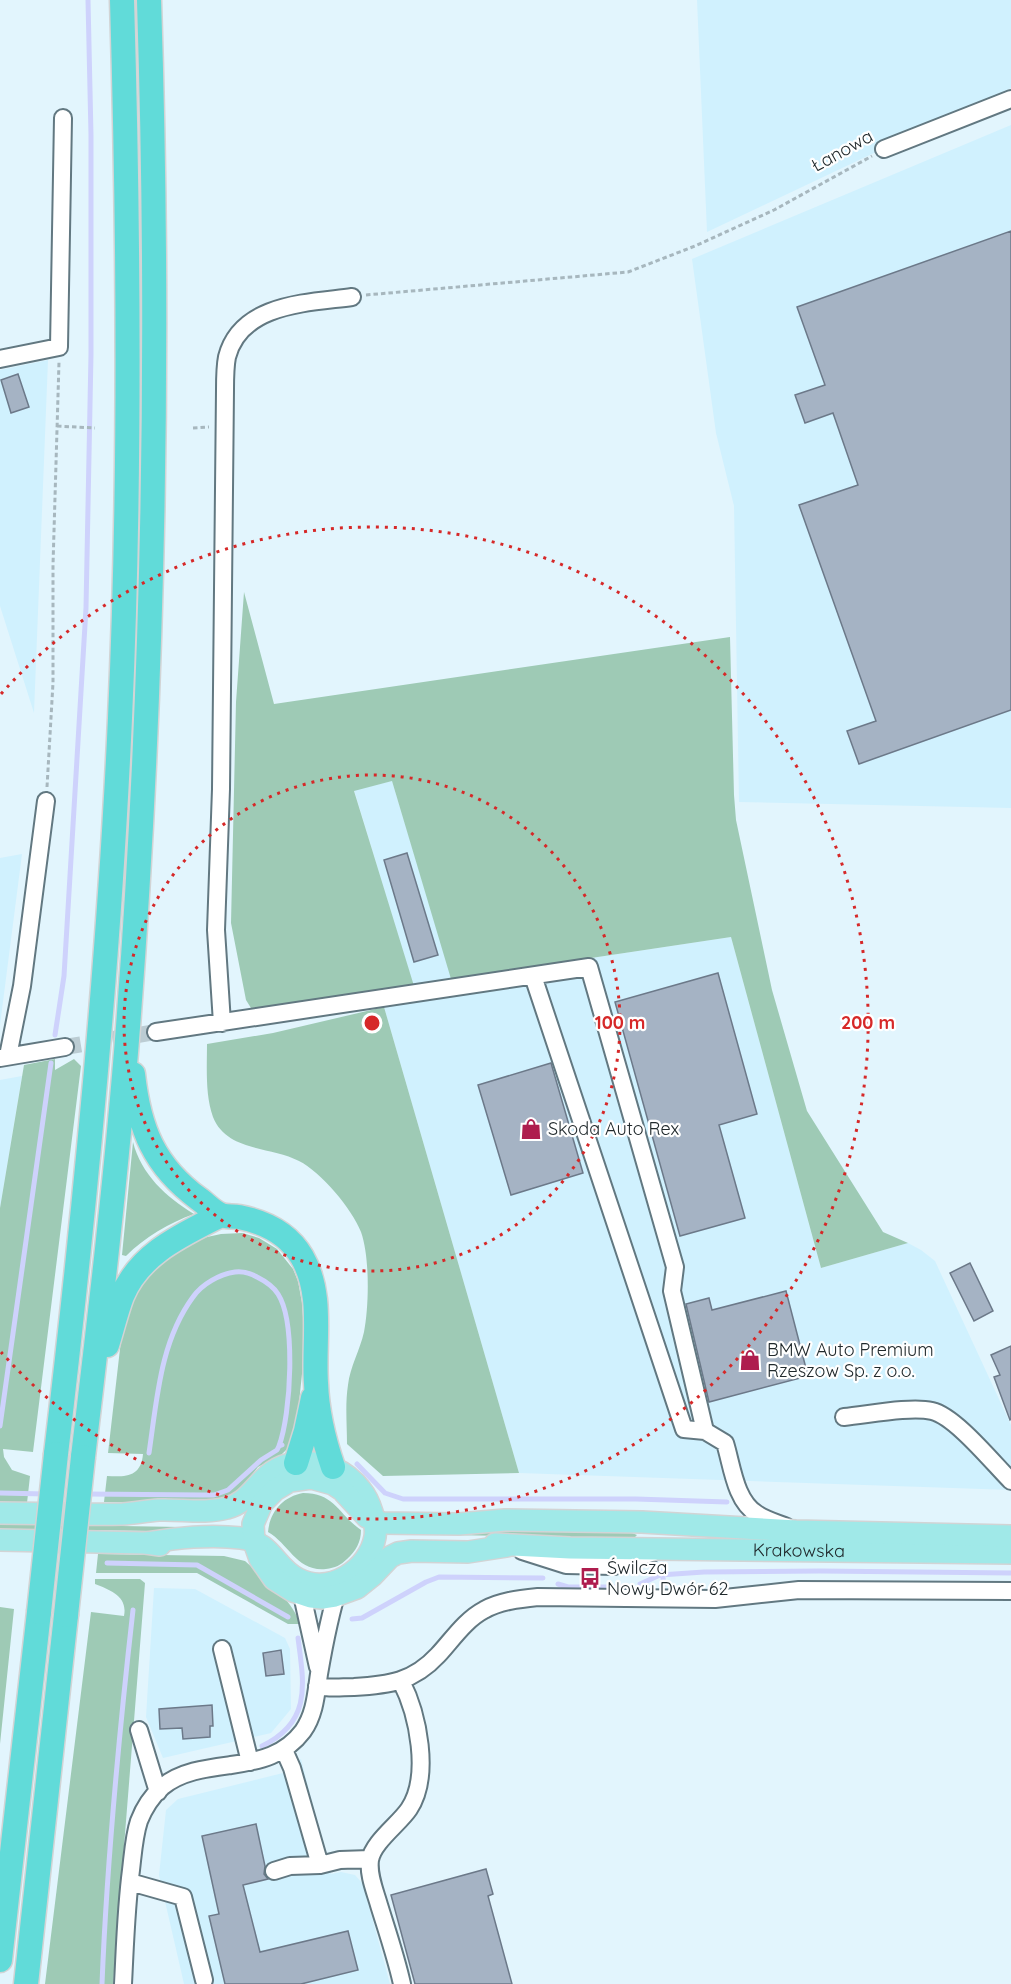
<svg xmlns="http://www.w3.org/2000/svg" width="1011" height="1984" font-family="Quicksand,sans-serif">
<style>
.built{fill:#d0f1fe}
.green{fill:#9ecab5}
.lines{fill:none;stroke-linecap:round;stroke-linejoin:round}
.stream{stroke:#ced2fc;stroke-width:5}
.building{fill:#a5b3c4;stroke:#6c7989;stroke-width:1.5}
.minor-tunnel{stroke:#bbccd3;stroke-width:16;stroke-dasharray:16 8;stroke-linecap:butt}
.minor-casing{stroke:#627881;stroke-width:20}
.major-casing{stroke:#d2d4d5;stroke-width:24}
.highway-casing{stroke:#d2d4d5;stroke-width:27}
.path{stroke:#a7b7be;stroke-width:3;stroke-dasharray:4.5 3;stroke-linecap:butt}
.minor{stroke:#fff;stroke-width:16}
.major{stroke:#a0e9e8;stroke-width:21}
.highway{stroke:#61dbd9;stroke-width:24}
.highway-bridge-casing{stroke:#d2d4d5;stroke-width:27;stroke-linecap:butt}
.highway-bridge{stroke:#61dbd9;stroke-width:24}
.ring{fill:none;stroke:#d62828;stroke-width:3;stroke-dasharray:3 6}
.labels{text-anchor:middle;stroke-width:4.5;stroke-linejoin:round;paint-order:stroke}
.street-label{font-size:18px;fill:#20292c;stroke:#fff}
.poi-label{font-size:18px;fill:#20292c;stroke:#fff;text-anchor:start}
.centre{fill:#d62828;stroke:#fff;stroke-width:3}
.ring-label{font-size:18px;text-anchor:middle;font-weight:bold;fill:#d62828;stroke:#fff;stroke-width:4.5;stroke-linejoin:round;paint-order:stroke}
</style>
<rect width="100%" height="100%" fill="#e2f5fd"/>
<!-- built -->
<path class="built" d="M697,0H1011V88L707,232Z
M1011,125V808L739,802L734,506L716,433L692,259Z
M48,360L34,713L0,606V370Z
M392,781L452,979L731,937L821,1268L908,1243L921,1250L935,1261L1011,1425V1490L519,1473L384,1007L418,1001L354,790Z
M22,854L0,1025V858Z
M22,1076L0,1208V1080Z
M154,1588L195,1589L285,1638L290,1649L291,1709L271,1733L163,1758L146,1717Z
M301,1759L331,1874L341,1872L355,1875L363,1884L390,1984H184L159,1875L166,1810L178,1799L283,1773Z"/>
<!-- green -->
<path class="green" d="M244,592L274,704L730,637L734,795L736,820L772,990L807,1111L883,1232L908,1243L821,1268L731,937L451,979L392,781L354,791L414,986L272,1007L251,1008L246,1000L231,923L236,702Z
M384,1007L519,1473L383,1476L347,1444C347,1425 345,1404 348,1385C350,1367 360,1350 364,1332C369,1307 370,1257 361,1232C352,1209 321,1172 299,1161C271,1146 227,1152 213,1117C205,1095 207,1067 207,1044L273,1033Z
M55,1059V1070L74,1059L81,1066L33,1452L3,1449L4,1457L12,1470L30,1476L27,1503L0,1502V1208L24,1065Z
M133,1142C141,1174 166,1197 194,1214C169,1223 145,1237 126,1256L122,1255Z
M242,1233L259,1238L277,1249L293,1269L298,1281L302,1303L305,1345L295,1441L281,1455L258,1467L237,1494L211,1504L104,1502L107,1476C126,1477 141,1477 143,1454L108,1453L123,1323L134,1292L161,1260L198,1239L221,1234Z
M303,1493C335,1493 338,1514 361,1530C361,1542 356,1551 347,1559C341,1565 335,1568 326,1569C297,1572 289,1544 268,1532C270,1511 283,1497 303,1493Z
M0,1524L242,1528L236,1532L0,1529Z
M385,1529L632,1533L637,1535L634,1538L385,1534Z
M98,1554L224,1556L245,1561C264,1578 292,1599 300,1624H288L197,1573H96Z
M95,1579H140L145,1583L113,1984H45L91,1612L124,1616C128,1596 110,1590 95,1584Z
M0,1607L14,1609L0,1744Z"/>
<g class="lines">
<!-- stream -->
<path class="stream" d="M55,1035L64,976L86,608L91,354V135L88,0
M0,1426L51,1063
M149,1453C157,1399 160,1342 193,1297C202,1284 220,1274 235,1272C243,1271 250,1273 257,1277C265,1281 273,1286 278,1294C296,1322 291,1414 279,1446L282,1445
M357,1464L385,1493L403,1499H636L727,1502
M0,1493L46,1494
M86,1494L203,1495H214L228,1490L261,1460L277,1450L279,1446
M107,1563L197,1565L288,1617
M662,1572L664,1584
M558,1584L568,1587H628
M640,1584L660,1575L704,1572L820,1571L1011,1573
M352,1619L362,1618L426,1582L439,1577L543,1578
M262,1746C312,1722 304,1684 298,1638
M102,1984C107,1859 119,1734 133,1610"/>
</g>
<!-- building -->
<path class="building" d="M1011,231V710L859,764L847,731L876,721L799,505L858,485L833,413L805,423L795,395L825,385L797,307Z
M18,374L29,407L11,413L1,380Z
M407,853L438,955L414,962L384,860Z
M718,973L757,1114L719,1125L745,1218L680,1236L615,1002Z
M551,1063L583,1173L511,1195L478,1085Z
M970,1263L993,1311L974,1321L950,1273Z
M786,1291L808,1376L709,1402L686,1304L709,1298L712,1310Z
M1011,1346V1419L1010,1420L994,1377L1000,1375L991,1355Z
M281,1650L284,1674L266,1676L263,1653Z
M212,1705L213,1726H210V1737L183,1739L182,1728L160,1729L159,1709Z
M256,1824L265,1866L264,1874L268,1879L243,1885L260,1952L348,1931L358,1970L301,1984H225L209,1916L219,1914L202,1836Z
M486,1869L493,1894L488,1896L512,1984H415L391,1895Z"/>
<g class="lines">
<!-- minor-tunnel -->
<path class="minor-tunnel" d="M65,1047L156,1032"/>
<defs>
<path id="minor" d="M884,149L1011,99
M0,359L59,347L63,118
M533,976L684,1429L705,1431
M222,1023L216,930L221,789L225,390C225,379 225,367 227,357C241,303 308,303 352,297
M156,1032L589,967L675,1267L672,1291L705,1431L725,1443C732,1465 735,1501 757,1514C766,1520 777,1523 787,1527
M8,1056L22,986L46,801
M0,1058L65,1047
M844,1417C867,1415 910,1406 932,1411C955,1416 993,1463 1011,1481
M522,1551L566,1565L614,1566L654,1552
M302,1595L318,1667
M222,1649L250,1762
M401,1681C418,1714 431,1776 409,1809C399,1824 373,1842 370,1860C368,1875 375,1891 379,1905C387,1931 396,1957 402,1984
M317,1686C330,1689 342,1687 354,1687C389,1685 413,1682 438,1655C452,1640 465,1620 484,1610C500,1601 519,1599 538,1597L715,1599L799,1590L1011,1591
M139,1730L158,1792
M284,1750L292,1768L320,1865
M274,1871L290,1866L320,1865L340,1860L370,1859
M130,1882L183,1897L204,1980
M123,1984C125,1946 126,1908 131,1870C133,1853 134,1836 139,1821C144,1808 152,1796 162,1787C181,1771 208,1768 231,1765C260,1761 285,1755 303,1731C315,1714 316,1694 319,1674C324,1645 330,1614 339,1585"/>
<g id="major">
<path d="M0,1513C41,1513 82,1515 123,1514C135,1513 147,1511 159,1510C181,1509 205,1514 227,1508C256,1501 259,1467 297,1463C322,1460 346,1470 361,1490C370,1501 377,1523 375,1537C369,1570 330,1595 298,1579C275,1568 272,1542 241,1538C209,1534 177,1538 146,1543"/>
<path d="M0,1540L146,1543L160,1545"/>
<path id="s1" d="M495,1544L570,1548L1011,1553"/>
<path d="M507,1546L468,1552L412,1551L398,1553L390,1557L372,1576L357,1588L335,1596L322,1598L311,1597L293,1591L274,1579L260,1559L254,1542L253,1524L262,1503L275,1490L290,1481L311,1478L333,1484L342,1490L367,1517L382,1523L459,1524L505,1520L642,1522L796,1531L1011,1536"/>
</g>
<path id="highway" d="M133,1074C139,1129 154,1166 199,1199C205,1203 213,1212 221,1215C226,1217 233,1216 239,1217C265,1222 288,1233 302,1257C324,1295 313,1341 316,1383C317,1411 324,1441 333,1467
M107,1345C112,1329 116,1312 122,1296C140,1253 182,1235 221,1215
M56,1454C85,1210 109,964 120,718C131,479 129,239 122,0
M83,1457C100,1314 117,1171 128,1027C154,685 160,343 149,0
M296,1463L306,1431L313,1398
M0,1960L39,1612
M26,1984L66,1615"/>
</defs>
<!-- minor casing -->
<use href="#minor" class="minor-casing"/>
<!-- major casing -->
<use href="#major" class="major-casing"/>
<!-- highway casing -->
<use href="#highway" class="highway-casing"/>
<!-- path -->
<path class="path" d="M366,295L628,272L695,246L774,210L872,156
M57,426L95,428
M193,428L209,427
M47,787L53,683V565L59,362"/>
<!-- minor -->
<use href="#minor" class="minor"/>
<!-- major -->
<use href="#major" class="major"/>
<!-- highway -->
<use href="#highway" class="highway"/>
<defs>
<path id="highway-bridge" d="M39,1612L56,1454
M66,1615L83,1457"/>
</defs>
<!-- highway-bridge casing -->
<use href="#highway-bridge" class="highway-bridge-casing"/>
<!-- highway-bridge -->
<use href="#highway-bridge" class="highway-bridge"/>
</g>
<!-- distance rings -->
<g class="ring">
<circle cx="372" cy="1023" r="248"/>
<path d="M1 694A496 496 0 1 1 1 1352"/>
</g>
<!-- icons -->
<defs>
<symbol id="shop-bare" viewBox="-9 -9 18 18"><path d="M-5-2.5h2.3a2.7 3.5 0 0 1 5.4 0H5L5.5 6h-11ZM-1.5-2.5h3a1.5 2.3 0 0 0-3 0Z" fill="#ae1d4e" stroke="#fff" stroke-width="2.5" paint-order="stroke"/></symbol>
<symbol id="bus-bare" viewBox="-9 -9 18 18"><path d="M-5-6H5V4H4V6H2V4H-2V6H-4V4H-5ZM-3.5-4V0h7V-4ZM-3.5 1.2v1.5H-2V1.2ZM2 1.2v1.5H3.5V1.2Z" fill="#ae1d4e" stroke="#fff" stroke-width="2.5" paint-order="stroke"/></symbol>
</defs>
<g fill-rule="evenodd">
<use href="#shop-bare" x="516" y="1114" width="30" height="30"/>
<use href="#shop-bare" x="735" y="1345" width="30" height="30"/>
<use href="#bus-bare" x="575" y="1563" width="30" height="30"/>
</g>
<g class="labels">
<!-- street labels -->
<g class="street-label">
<text transform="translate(842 151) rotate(-29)" y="6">Łanowa</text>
<text dy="6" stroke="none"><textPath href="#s1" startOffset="304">Krakowska</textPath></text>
</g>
<!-- poi labels -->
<g class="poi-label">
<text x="548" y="1135">Skoda Auto Rex</text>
<text x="767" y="1356">BMW Auto Premium<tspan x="767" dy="21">Rzeszow Sp. z o.o.</tspan></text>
<text x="607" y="1574">Świlcza<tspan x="607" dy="21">Nowy Dwór 62</tspan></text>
</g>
</g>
<circle cx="372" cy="1023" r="9" class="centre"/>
<g class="ring-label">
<text x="620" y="1029">100 m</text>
<text x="868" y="1029">200 m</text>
</g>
</svg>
